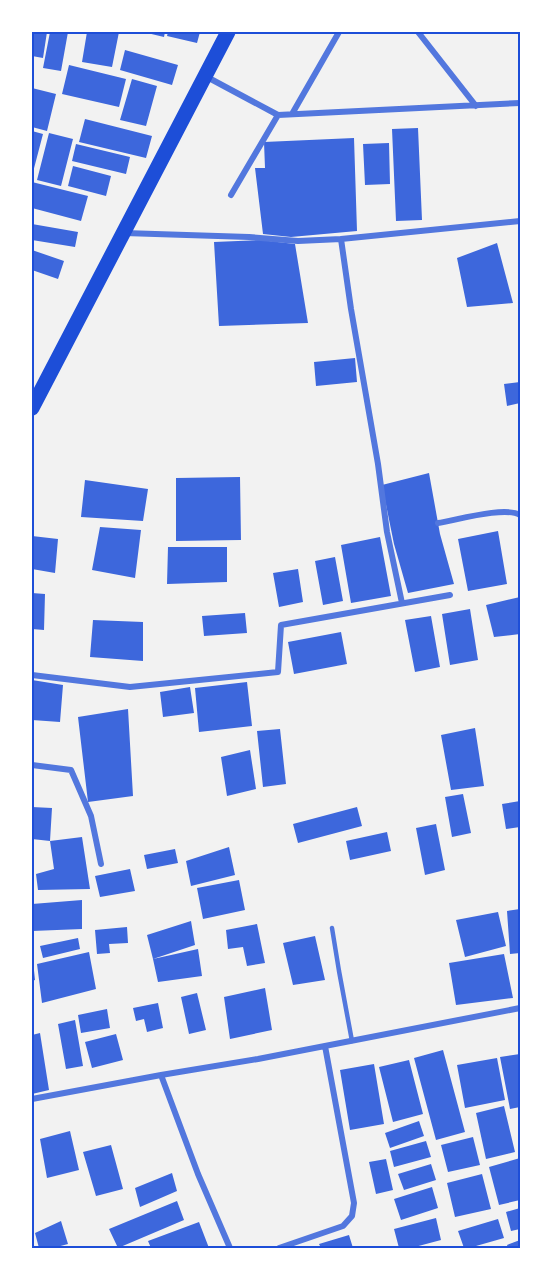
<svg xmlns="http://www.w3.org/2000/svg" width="552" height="1280" font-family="'Work Sans',sans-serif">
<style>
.building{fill:#3d67dc}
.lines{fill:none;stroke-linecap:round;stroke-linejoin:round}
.service{stroke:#5277de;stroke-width:4.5}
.minor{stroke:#5277de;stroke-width:6}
.primary{stroke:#1d4ed8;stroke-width:15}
.neatline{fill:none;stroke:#1d4ed8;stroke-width:2}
</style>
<rect width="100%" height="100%" fill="#f2f2f2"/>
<!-- building -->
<path class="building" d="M32,32H47L43,58L32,56Z
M50,32H68L61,71L43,68Z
M87,32H119L112,67L82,62Z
M143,32H165L164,37Z
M168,32H200L197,43L167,36Z
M125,50L178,65L172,85L120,70Z
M69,65L126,79L119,107L62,94Z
M132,79L157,86L146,126L120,120Z
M32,88L56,94L47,131L32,127Z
M85,119L152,136L146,158L79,142Z
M418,128L422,220L396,221L392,129Z
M32,131L43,134L32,176Z
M49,133L73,139L61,186L37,180Z
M354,138L357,231L291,237L263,234L255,168H265L264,142Z
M389,143L390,184L365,185L363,144Z
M76,144L130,157L126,174L72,161Z
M73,166L111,176L106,196L68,186Z
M32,182L88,196L81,221L32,208Z
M32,224L78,232L75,247L32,240Z
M260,240L295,244L308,323L219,326L214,242Z
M497,243L513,303L467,307L457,258Z
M32,250L64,261L58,279L32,270Z
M355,358L357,382L316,386L314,362Z
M520,382V403L507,406L504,384Z
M429,473L440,534L454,584L408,593L394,544L382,485Z
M240,477L241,540L176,541V478Z
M85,480L148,489L143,521L81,517Z
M100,527L141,530L135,578L92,570Z
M498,531L507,584L468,591L458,539Z
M32,536L58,539L55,573L32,569Z
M380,537L391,596L351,603L341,545Z
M168,547H227V582L167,584Z
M335,557L343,601L323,605L315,561Z
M298,569L303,602L279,607L273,573Z
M32,593L45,594L44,630L32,629Z
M520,597V634L494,637L486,605Z
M470,609L478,660L450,665L442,614Z
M245,613L247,633L204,636L202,616Z
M431,616L440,667L415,672L405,620Z
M93,620L143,622V661L90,657Z
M341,632L347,664L294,674L288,642Z
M32,680L63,685L60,722L32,720Z
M247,682L252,726L199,732L195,688Z
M190,687L194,713L163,717L160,692Z
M128,709L133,796L88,802L78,717Z
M475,728L484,786L451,790L441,735Z
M280,729L286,784L263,787L257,731Z
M250,750L256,789L227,796L221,757Z
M463,794L471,833L452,837L445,797Z
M520,801V827L506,829L502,804Z
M32,807L52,808L50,841L82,837L90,889L38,890L36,874L54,869L50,841L32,839Z
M357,807L362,826L298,843L293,824Z
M436,824L445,870L425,875L416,828Z
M387,832L391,851L350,860L346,841Z
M229,847L235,875L191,886L186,861Z
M175,849L178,863L147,869L144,855Z
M130,869L135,891L100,897L95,876Z
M239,880L245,910L203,919L197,888Z
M82,900V929L32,931V904Z
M520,909V953L510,954L507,911Z
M498,912L506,946L465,957L456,920Z
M191,921L195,945L153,959L147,935Z
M257,924L265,963L247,966L243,947L228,949L226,930Z
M127,927L128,943L109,944L110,953L97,954L95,930Z
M315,936L325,980L293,985L283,943Z
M78,938L80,949L43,958L40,946Z
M198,949L202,976L158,982L153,959Z
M89,952L96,989L42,1003L37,964Z
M504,954L513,998L456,1005L449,963Z
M32,961H33L35,980L32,981Z
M265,988L272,1030L230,1039L224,997Z
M197,993L206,1030L189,1034L181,997Z
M158,1003L163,1028L147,1032L144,1019L136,1021L133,1008Z
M107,1009L110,1028L81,1033L78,1015Z
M75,1020L83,1066L66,1069L58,1024Z
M40,1033L49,1090L32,1094V1035Z
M116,1034L123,1060L92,1068L85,1042Z
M443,1050L465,1132L436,1140L414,1058Z
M520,1054V1107L510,1109L500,1057Z
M497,1058L505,1100L465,1108L457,1065Z
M409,1060L423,1114L393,1122L379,1067Z
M374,1064L384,1124L350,1130L340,1070Z
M504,1106L515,1152L486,1159L476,1113Z
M419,1121L424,1136L390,1148L385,1133Z
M70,1131L79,1170L47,1178L40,1139Z
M473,1137L480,1165L448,1172L441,1145Z
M426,1141L431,1157L394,1167L390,1151Z
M111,1145L123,1189L96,1196L83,1152Z
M520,1158V1200L499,1205L489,1167Z
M386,1159L393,1190L376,1194L369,1162Z
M431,1164L436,1180L404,1190L398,1174Z
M172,1173L177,1191L140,1207L135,1188Z
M482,1174L491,1209L455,1217L447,1183Z
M432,1187L438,1208L401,1220L394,1199Z
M177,1201L184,1220L118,1248L109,1229Z
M520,1208V1229L511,1231L506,1212Z
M436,1218L441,1240L411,1248H399L394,1229Z
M498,1219L504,1238L469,1248H464L458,1231Z
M61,1221L68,1244L53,1248H39L35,1233Z
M199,1222L209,1248H151L148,1241Z
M349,1235L353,1248H321L319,1244Z
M520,1240V1248H508L507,1245Z"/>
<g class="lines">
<!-- service -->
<path class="service" d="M332,928L339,971L352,1041"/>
<!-- minor -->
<path class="minor" d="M418,32L476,106
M207,77L278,115L520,103
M292,114L339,32
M231,195L278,115
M124,233L249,237L298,241L341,239L520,221
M341,239L351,309L378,464L387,532L402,603
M438,523C457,520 505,506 520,515
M32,675L130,687L278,672L281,625L450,595
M32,765L71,770L91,816L101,864
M161,1075L198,1174L230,1248
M32,1099L161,1075L258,1059L520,1008
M279,1248L343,1226L352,1216L354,1203L325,1046"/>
<!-- primary -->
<path class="primary" d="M32,408L228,32"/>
</g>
<!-- border -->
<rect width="552" height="1280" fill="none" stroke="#ffffff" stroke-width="66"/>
<rect x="33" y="33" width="486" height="1214" class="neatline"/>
</svg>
